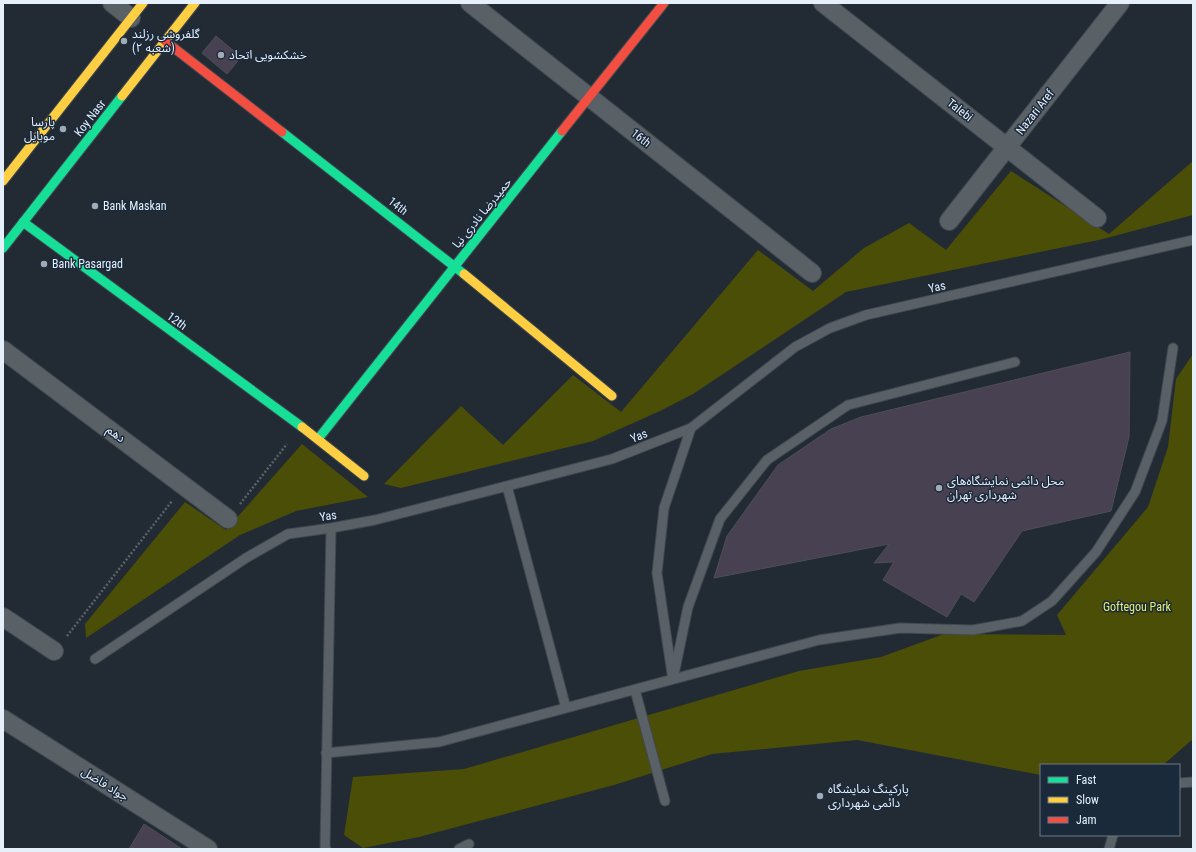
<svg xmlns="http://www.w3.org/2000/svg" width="1196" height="852" font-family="'Roboto Condensed','Noto Sans Arabic',sans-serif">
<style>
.green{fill:#4b4e07}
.building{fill:#484151;stroke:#4d4e55}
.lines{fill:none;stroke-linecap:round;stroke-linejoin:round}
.lane-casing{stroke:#404850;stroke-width:11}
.street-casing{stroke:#404850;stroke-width:20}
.fast-casing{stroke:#404850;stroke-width:11}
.slow-casing{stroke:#404850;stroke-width:11}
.jam-casing{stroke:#404850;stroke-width:11}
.path{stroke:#5b6168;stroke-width:2.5;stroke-dasharray:2 2;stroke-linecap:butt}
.lane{stroke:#596066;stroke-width:9}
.street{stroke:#596066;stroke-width:18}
.fast{stroke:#16e098;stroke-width:9}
.slow{stroke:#ffcf43;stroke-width:9}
.jam{stroke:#f24e42;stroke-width:9}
.poi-dot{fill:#a1abb5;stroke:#1b2a3b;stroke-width:1.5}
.labels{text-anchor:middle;stroke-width:3;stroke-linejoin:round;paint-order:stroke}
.poi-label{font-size:12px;fill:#e6f0fb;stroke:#1b2a3b;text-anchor:start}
.street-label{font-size:12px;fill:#e6f0fb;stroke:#1b2a3b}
.park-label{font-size:12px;fill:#e5ed6e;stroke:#1b2a3b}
</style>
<rect width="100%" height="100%" fill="#222b34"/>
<!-- green -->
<path class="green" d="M1193,161V215L1103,239L846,292L693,394L660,411L593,441L401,488L384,484L461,406L503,445L573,375L621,412L758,250L813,291L864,248L909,223L946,250L1011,171L1109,234Z
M1193,354V739L1163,765H1041V775L857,740L712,754L614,785L419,837L363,848L344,835L353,777L464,769L799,671L881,657L944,634L1066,635L1057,615L1148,507L1168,447L1176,379Z
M302,444L368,497L296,511L240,535L86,638L85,624L185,502L226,530Z"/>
<!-- building -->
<path class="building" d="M216,36L241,57L227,74L202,53Z
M1130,352L1129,437L1111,511L1022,531L974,602L961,594L947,617L883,580L894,562L874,563L889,544L714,578L727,536L778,465L831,429L861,417Z
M144,824L182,849H129Z"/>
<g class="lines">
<defs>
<path id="lane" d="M507,486L566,708
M95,659L246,558L288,534L331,528L375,520L612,459L691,428L795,347L830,328L866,315L1193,240
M672,674L657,573L664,508L691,428
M673,679L688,607L720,519L767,460L848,405L1015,362
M635,690L665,801
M326,753L439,742L819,640L900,628L973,630L1022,621L1052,601L1096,552L1135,492L1162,421L1173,348
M1179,783L1193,782
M326,849L325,848L331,528
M459,849L469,844
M1109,849L1113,835"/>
<path id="street" d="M112,3L131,18
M470,3L812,273
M823,3L1097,218
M949,221L1120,3
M3,350L228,519
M3,617L54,651
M3,719L208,849"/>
<path id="fast" d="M282,132L464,274
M23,222L302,427
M3,248L122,96
M318,439L562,131"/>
<path id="slow" d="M122,96L195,3
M3,181L143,3
M464,274L612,396
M302,427L364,476"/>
<path id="jam" d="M165,41L282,132
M562,131L664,3"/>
</defs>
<!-- lane casing -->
<use href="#lane" class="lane-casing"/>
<!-- street casing -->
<use href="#street" class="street-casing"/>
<!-- fast casing -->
<use href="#fast" class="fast-casing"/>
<!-- slow casing -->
<use href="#slow" class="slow-casing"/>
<!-- jam casing -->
<use href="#jam" class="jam-casing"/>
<!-- path -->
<path class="path" d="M240,504L287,444
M67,636L172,501"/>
<!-- lane -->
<use href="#lane" class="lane"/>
<!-- street -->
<use href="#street" class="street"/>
<!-- fast -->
<use href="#fast" class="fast"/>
<!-- slow -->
<use href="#slow" class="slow"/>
<!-- jam -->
<use href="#jam" class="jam"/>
</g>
<!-- markers -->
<g class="poi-dot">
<circle cx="124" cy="41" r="4"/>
<circle cx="221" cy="55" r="4"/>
<circle cx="63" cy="129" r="4"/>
<circle cx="95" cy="206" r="4"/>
<circle cx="44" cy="264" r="4"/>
<circle cx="939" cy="488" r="4"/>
<circle cx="820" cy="796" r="4"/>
</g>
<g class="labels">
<!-- poi labels -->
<g class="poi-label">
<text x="132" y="38">گلفروشی رزلند<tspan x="132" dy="14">(شعبه ۲)</tspan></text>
<text x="229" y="59">خشکشویی اتحاد</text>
<text x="55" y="126" text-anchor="end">پارسا<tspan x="55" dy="14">موبایل</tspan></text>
<text x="103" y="210">Bank Maskan</text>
<text x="52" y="268">Bank Pasargad</text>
<text x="947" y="485">محل دائمی نمایشگاه‌های<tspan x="947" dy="14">شهرداری تهران</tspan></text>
<text x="828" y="793">پارکینگ نمایشگاه<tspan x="828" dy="14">دائمی شهرداری</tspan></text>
</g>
<!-- street labels -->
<g class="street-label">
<text transform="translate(960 110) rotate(38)" y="4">Talebi</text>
<text transform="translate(1035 112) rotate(-52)" y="4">Nazari Aref</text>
<text transform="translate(90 118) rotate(-52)" y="4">Koy Nasr</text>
<text transform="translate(641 138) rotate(38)" y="4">16th</text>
<text transform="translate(398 206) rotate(38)" y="4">14th</text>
<text transform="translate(482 213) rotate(-51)" y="4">حمیدرضا نادری نیا</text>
<text transform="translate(937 287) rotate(-13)" y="4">Yas</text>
<text transform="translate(177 321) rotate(36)" y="4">12th</text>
<text transform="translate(116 434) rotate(37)" y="4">دهم</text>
<text transform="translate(639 436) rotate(-22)" y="4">Yas</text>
<text transform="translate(328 516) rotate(-9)" y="4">Yas</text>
<text transform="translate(105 784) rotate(32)" y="4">جواد فاضل</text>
</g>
<!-- park labels -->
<g class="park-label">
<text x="1137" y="611">Goftegou Park</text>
</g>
</g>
<!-- border -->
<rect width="1196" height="852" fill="none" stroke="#e6f0fb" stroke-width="8"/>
<!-- legend -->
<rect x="1040" y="764" width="140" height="72" fill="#1b2a3b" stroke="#6c7988"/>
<rect x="1048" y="777" width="20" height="6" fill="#16e098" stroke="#6c7988"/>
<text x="1076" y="784" font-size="12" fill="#e6f0fb">Fast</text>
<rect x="1048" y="797" width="20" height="6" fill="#ffcf43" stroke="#6c7988"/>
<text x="1076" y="804" font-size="12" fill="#e6f0fb">Slow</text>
<rect x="1048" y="817" width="20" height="6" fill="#f24e42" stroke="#6c7988"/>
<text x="1076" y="824" font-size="12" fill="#e6f0fb">Jam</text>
</svg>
